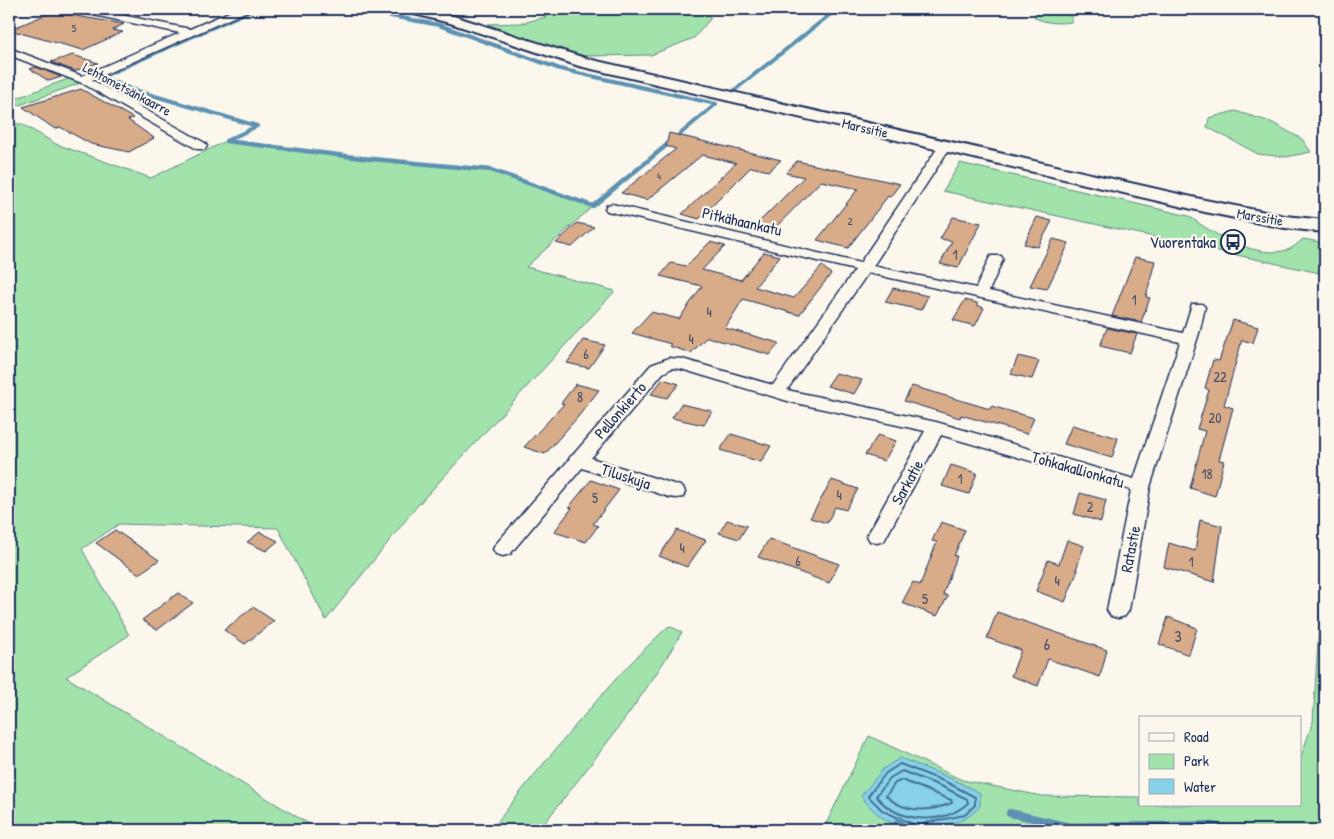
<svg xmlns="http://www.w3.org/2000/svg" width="1334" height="839" font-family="'Patrick Hand',sans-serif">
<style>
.green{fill:#a2e3ac;stroke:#5e8985}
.water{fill:#87d2e8;stroke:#5c91b1}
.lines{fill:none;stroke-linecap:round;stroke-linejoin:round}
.shore{stroke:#467095;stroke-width:2}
.stream-far2{stroke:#5c91b1;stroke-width:4}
.stream-far1{stroke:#5c91b1;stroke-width:4.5}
.stream{stroke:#5c91b1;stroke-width:8}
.building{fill:#d8ab89;stroke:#1b2f5e}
.minor-casing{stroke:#1b2f5e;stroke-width:3}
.secondary-casing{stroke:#1b2f5e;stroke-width:4}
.minor{fill:#fbf7ec;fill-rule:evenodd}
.secondary{fill:#fbf7ec;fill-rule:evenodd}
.labels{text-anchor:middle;stroke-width:4.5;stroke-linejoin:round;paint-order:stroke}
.far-number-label{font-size:11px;fill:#4a4e69}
.far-street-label{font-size:14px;fill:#1b2f5e;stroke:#fbf7ec}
.number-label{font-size:14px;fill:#4a4e69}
.street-label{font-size:16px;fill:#1b2f5e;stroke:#fbf7ec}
.poi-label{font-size:16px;fill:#1b2f5e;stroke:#fbf7ec;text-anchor:end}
.near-number-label{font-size:16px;fill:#4a4e69}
</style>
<rect width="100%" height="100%" fill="#fbf7ec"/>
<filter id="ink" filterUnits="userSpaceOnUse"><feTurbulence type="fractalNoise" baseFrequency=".02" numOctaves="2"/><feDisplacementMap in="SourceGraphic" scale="10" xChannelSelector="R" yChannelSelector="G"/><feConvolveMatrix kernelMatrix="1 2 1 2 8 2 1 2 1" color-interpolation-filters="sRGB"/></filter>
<g filter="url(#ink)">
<!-- green -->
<path class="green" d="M535,9H687L704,12L711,18L694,38L651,55L585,56L531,41L488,24L522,23L546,17L548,13Z
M1035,9H1057L1073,18L1071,22C1058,24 1047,23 1035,18Z
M73,77L86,81L9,109V101Z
M1235,111L1271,122L1302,139L1311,152L1286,157L1258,154L1207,127L1209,118Z
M9,124H22L56,144L151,178L226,141L362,158L491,170L593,206L526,267L615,291L417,506L326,620L278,528L119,524L82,549L129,635L66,677L319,830H9Z
M960,163L1189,216C1212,234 1259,261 1290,249C1294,247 1299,242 1303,239L1325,243L1324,274L943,191Z
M1324,544L1325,830H823L869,736L962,780L1042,796L1140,797V805H1300V759L1313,722Z
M669,626L682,632C641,703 589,766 539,830H492C517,794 547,760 575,726C605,691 634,657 669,626Z"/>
<!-- water -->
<path class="water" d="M900,758L948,777L980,793V806C965,822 960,821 939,825C903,832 883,825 861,796L883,769Z"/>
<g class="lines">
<!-- shore -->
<path class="shore" d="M902,771L943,787L967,799L968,803C942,826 898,823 876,796L890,778Z
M902,780L951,800L952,803C929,812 905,813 886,796L895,783Z
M916,830L913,824L883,811L868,796L886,773L900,764L946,782L975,797V805L965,815L925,823L921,830"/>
<!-- stream-far2 -->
<path class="stream-far2" d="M254,9L102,77L131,89L257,126
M353,9L439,25L560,69L716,104
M731,93L837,9
M228,140L257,126
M673,140L716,104"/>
<!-- stream-far1 -->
<path class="stream-far1" d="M231,139L226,141L362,158L491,170L593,206L674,139"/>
<!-- stream -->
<path class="stream" d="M1010,813L1070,827L1208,825L1230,830
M893,830L900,820"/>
</g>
<!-- building -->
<path class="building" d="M52,12L124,24L112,30L123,32L83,50L9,30Z
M73,55L98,63L75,71L51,62Z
M36,67L61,77L49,81L30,69Z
M81,89L133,118L128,120L154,138L129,152L91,144L60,127L55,129L23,107Z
M669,133L694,139L781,160L769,171L751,167L699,219L682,214L736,163L702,155L647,200L621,193L676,149L666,146Z
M797,161L900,184L890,197L888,196L848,248L817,240L858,189L821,181L769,234L752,229L804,177L786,173Z
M953,217L981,223L958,268L940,264L952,241L940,239Z
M1037,217L1052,221L1038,247L1024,244Z
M577,223L594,227L572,247L556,243Z
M1053,239L1069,243L1047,289L1030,286Z
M710,242L725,246L702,270L741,280L764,252L780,256L755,287L794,298L822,266L831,274L799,315L743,299L725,328L779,343L770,355L707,337L691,353L669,346L671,344L632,333L651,312L679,319L702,286L660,276L671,263L686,266Z
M1135,257L1155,261L1146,297L1150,298L1141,322L1112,316Z
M893,288L928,296L921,310L885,302Z
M965,300L977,303V305L984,308L975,326L953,320Z
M1233,320L1258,327L1253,343L1242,340L1224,405L1233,408L1219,460L1224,461L1215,496L1190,488L1205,431L1197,429L1209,390L1205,388L1213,360L1219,361Z
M1107,328L1137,334L1130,353L1100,346Z
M583,340L605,345L589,368L567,363Z
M1018,356L1039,361L1032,379L1011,374Z
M836,373L862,380L854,394L827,386Z
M663,379L679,384L667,398L651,394Z
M576,384L599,390L577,418L545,454L524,447L564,404L561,403Z
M912,386L990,409L991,406L1034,418L1027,434L961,415L960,418L904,401Z
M681,404L712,411L704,425L672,418Z
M1072,425L1118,438L1112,458L1064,444Z
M731,434L771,446L761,462L720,450Z
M878,435L896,441L884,461L865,455Z
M951,465L977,473L969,494L942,486Z
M591,480L619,490L593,524L598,526L586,542L554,532L572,508L569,507Z
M832,480L858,489L846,510L835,507L827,523L810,518Z
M1080,493L1106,500L1101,522L1074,514Z
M727,520L747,526L739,539L719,533Z
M1200,520L1222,526L1214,582L1164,567L1169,543L1195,551Z
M941,522L965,530L954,556H957L943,594L948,596L937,616L902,603L913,582L920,585L937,542L932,541Z
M115,530L159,560L139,574L96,543Z
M677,530L706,540L687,567L659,556Z
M260,532L278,541L266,551L247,542Z
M769,539L839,564L829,583L758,557Z
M1067,540L1084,546L1076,570H1078L1065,602L1036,591L1048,560L1059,564Z
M178,593L193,603L157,630L142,620Z
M253,607L274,621L245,644L224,630Z
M997,612L1107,650L1100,677L1048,659L1038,686L1011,676L1021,650L987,638Z
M1168,617L1197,628L1189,655L1159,644Z"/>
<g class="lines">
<defs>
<path id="minor" d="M74,9H92L190,29L236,9H249L247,11L92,80L205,143L207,146L205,149H197L82,83L9,55V48L82,76L180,33L79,12Z
M945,142L951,146L873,266L976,288L989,259L991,256H1001L1003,259L989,291L1183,333L1192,304H1202L1205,307L1200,330L1150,487L1129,610L1125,616L1118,618L1111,616L1107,610L1131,490L941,435L884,541L877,543L870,541L867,536L925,431L791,402L681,369L672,368L663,373L591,458L683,487L685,492L683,497L676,498L669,497L582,468L510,554L503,556L496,554L493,549L496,544L568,461L571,456L573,455L651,365L669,358L682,359L773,385L855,270L607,211L605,208L607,205L612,204L860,263L941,143ZM868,273L1180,342L1134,479L936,422L787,390Z"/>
<path id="secondary" d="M404,9H428L438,11L588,59L1205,200L1285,216L1325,220V232L1285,228L1205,212L579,66L450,23L406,12Z"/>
</defs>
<!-- minor casing -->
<use href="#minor" class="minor-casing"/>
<!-- secondary casing -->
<use href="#secondary" class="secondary-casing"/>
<!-- minor -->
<use href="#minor" class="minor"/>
<!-- secondary -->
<use href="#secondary" class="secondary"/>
</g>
</g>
<!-- icons -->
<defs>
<symbol id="bus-ring" viewBox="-11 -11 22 22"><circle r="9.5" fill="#fbf7ec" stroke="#1b2f5e" stroke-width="1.5"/><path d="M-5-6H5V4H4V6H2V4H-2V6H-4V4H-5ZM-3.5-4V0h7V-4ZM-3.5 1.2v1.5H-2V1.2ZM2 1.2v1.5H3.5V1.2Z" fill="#1b2f5e"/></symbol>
</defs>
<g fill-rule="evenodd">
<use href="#bus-ring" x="1219" y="228" width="28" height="28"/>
</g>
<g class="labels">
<!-- far-number labels -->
<g class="far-number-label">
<text x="74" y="32">5</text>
<text x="659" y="180">4</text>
<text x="850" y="225">2</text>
</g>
<!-- far-street labels -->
<g class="far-street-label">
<text transform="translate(127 89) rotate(28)" y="5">Lehtometsänkaarre</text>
<text transform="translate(865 128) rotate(13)" y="5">Marssitie</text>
<text transform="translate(1260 217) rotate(10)" y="5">Marssitie</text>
</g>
<!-- number labels -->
<g class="number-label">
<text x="955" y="260">1</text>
<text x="1134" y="305">1</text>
<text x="709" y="317">4</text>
<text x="691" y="344">4</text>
<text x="586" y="359">6</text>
<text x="1220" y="382">22</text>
<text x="580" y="402">8</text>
<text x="1215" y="423">20</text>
<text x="1207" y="479">18</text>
<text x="960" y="484">1</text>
<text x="839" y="500">4</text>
<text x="595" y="503">5</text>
<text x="1090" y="512">2</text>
<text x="682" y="553">4</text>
<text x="798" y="566">6</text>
<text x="1191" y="567">1</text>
<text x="1057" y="586">4</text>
<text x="925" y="604">5</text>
</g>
<!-- street labels -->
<g class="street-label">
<text transform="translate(742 221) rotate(13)" y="6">Pitkähaankatu</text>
<text transform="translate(620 410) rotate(-49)" y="6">Pellonkierto</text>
<text transform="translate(1078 469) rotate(16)" y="6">Tohkakallionkatu</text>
<text transform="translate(626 476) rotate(18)" y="6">Tiluskuja</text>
<text transform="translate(907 482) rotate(-61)" y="6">Sarkatie</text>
<text transform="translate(1130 549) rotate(-79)" y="6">Ratastie</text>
</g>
<!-- poi labels -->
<g class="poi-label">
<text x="1216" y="248">Vuorentaka</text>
</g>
<!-- near-number labels -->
<g class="near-number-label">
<text x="1178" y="642">3</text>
<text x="1047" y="650">6</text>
</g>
</g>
<!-- margin -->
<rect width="1334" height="839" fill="none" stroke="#fbf7ec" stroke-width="30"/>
<rect x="15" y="15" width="1304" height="809" fill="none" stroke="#1b2f5e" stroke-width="2" filter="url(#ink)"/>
<!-- legend -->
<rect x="1139" y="716" width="162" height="90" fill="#fbf7ec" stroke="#a1a7b3"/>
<rect x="1149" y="733" width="25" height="8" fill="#fbf7ec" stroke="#a1a7b3"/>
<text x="1184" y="742" font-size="15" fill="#1b2f5e">Road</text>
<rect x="1149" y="754" width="25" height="15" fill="#a2e3ac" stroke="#a1a7b3"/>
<text x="1184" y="766" font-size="15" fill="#1b2f5e">Park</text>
<rect x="1149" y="779" width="25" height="15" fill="#87d2e8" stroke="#a1a7b3"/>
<text x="1184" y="792" font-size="15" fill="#1b2f5e">Water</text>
</svg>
